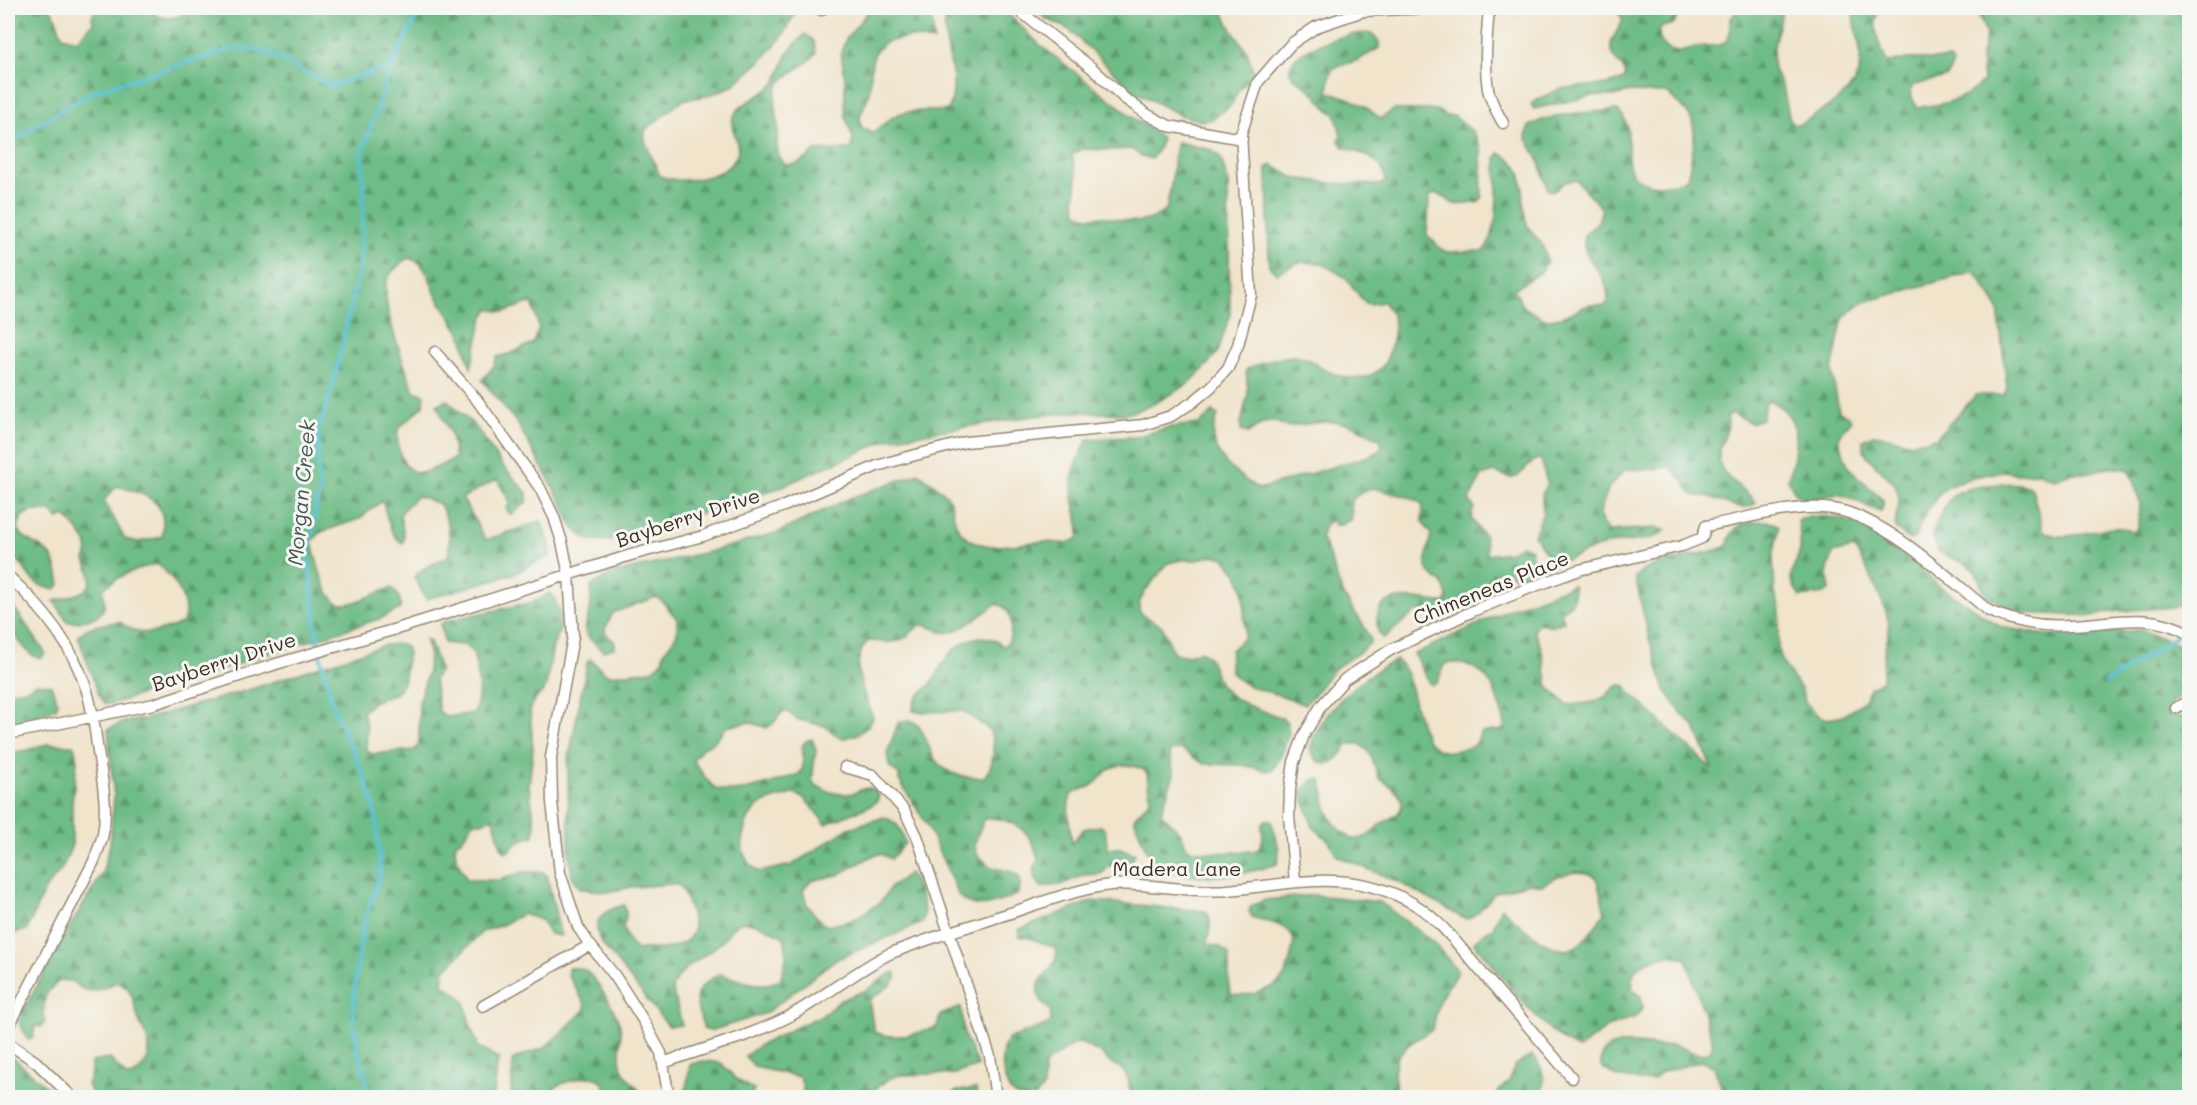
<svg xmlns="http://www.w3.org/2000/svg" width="2197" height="1105" font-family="Mali,sans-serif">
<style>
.forest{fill:url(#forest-firs);stroke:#547352;stroke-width:1.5;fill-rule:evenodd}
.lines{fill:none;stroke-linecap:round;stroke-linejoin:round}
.stream{stroke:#58c1d4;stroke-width:4}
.street-casing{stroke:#968774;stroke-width:13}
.street{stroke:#fff;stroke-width:10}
.labels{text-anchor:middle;stroke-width:6;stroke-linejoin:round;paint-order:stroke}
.street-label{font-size:20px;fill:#3b2a1e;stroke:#f6f6f2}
.water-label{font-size:21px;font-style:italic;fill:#445755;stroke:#f6f6f2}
</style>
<defs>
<pattern id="forest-firs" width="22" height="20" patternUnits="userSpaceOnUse" patternTransform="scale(1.5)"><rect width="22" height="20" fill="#6ebc86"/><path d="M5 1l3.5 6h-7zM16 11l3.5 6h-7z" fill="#5c996d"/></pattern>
</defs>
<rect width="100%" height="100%" fill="#f6f6f2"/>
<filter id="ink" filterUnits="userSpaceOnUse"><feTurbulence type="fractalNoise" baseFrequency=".0167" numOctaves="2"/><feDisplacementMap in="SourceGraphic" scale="12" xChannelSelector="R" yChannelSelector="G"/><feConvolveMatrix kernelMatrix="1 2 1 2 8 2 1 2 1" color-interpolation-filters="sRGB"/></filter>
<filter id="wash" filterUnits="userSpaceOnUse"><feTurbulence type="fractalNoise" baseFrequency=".008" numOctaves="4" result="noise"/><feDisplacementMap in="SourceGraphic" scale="24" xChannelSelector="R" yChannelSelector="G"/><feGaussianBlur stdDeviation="1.35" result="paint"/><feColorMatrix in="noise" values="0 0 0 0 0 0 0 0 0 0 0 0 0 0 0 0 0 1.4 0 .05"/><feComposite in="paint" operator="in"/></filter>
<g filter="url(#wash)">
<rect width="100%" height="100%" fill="#f0e4cb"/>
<!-- forest -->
<path class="forest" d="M15,8H50L56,18L62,36L77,40L93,23L92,17L94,12L113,8H152L157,16C168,20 184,17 191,8H798L782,37L759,63L732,86L707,96L683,100L645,130V141L660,176C680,185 730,179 737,154C742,139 724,126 737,111C747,100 764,95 774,84C782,74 783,61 789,51C794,45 800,39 805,34L814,41L816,53C807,66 794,69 783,80C770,91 777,110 778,125C779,143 772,149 785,165L796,164L806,159L815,151L851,149L853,138L845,115V79L841,53L846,39L871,8H935L932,17L934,41L910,37L886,42L876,51L872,61L869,95L860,116L861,127L871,133C882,128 888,118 899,114C914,108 932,113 948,110C964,77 937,42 947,8H996L1006,12L1040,45L1125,111C1136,123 1151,127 1162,139L1158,150L1151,159L1141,156L1131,149L1108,150L1081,149L1072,155L1077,178L1075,201L1077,212C1093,221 1089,215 1104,217C1130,221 1143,228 1167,209C1167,200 1170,194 1171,185C1174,171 1172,156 1177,142L1212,150L1221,159L1228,182L1230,316L1218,352L1203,370L1187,385L1150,406L1126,414L1076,412L1034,416L889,439L776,489L615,541L588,540L579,534L572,526L562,503L517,423L482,380L494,366L497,357L512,353L533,343L539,328L532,302L504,312L489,309L483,318L471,368L461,334L436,295L428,274L419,262L408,258C401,264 392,269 388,278C378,301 405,366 414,391L425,395L423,406L398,429C396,445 401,476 424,472C434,470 446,462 455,458L451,435L437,405L447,400L475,426L502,465L527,493V502L511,515L506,509L510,504C508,494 501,489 497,479L462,498L486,540L541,521L550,544V556L513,574L426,599L414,577C421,567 438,563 448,556C452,538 448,520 440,504C431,502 425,497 417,496L403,510L400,515L404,536L403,543C389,537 388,515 382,501L359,519L321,532L312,541C315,555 325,602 341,604C356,605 377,592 392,588C398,593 402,601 400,609L379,619L111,704H105L99,695L78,636C89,624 105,624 120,622C143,640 158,632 183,623C191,602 173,576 157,564C137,568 119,576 103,588C103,594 106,602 104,608C98,620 80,623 68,622L54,601C64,598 90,594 91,580C91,573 87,566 85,560C95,544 75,528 65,516L58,519L51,511H33L22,516L18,527C21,542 42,543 51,556C57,564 58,575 60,585L55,589C23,586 31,565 8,553V41L11,39V34L9,29ZM117,486C147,495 169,500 162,537L138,542L125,539L104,500Z
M1033,8H1221L1233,32L1247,51L1254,73L1238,91L1232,104L1213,119L1201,121L1180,115L1134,91L1068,29L1045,18Z
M1607,8H1645L1646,11L1674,13L1678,17L1673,24L1660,28C1656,42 1668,53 1681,52C1686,51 1690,48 1695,47C1704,45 1714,47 1723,44C1725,42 1728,39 1729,36C1732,27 1726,20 1736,13V8H1782C1781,27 1769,50 1774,69C1776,77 1782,84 1784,92C1787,103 1787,113 1792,124L1799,125C1861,87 1871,81 1851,8H1880C1870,25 1879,47 1888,63L1907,59H1950L1953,64L1947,76L1912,86C1910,94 1912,101 1918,107C1944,105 1966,100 1983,81L1981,56L1986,37L1985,31L1980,17L1973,8H2189V602L2174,607L2109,612L2096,616L2020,613L1986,596C1981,589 1981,581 1976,573C1968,561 1949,559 1938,551C1936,545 1932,539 1933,532C1934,525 1948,500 1954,495C1968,486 2019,478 2032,489L2043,530C2067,549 2107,517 2134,532L2138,528L2140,503L2131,473L2126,469L2107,467L2090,473H2072L2054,479L2039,473L2017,474L2006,471L1973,477L1949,486L1940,493L1926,512L1915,538L1909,540L1896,529C1893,512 1905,504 1895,486C1887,470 1861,461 1863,440L1875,434L1912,443L1936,438L1976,395H2004L2007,388L1998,308L1977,274L1972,272L1861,303L1845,316L1842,321L1832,371L1839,412L1849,416L1851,421L1839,435V442L1849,468L1883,500V506L1881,511C1867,509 1855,497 1841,495C1829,493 1814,502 1802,498C1795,496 1792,486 1788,480C1794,460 1802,428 1785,411C1781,407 1774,403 1769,400L1765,404L1762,419L1751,423L1732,413L1727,417C1731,430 1720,441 1719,454C1717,479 1745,485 1756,503C1740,515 1722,499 1706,496C1701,495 1696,497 1692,494C1688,491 1686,485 1684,482C1680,476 1674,472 1670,467L1644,470L1626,469L1609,487L1600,512L1602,524L1609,531L1656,528L1666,530C1650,545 1622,539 1602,546C1586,551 1570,559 1554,565L1534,535L1543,513L1542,495L1547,484L1541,459L1535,460L1517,477L1511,478L1494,472L1482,476L1469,500L1474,507L1471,518L1485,537L1487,555L1510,552L1521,545L1531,549L1534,570L1517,578L1512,575L1510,570L1495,573L1494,585L1484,593L1442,610L1415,612L1384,638C1377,633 1377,629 1377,621C1377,588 1423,600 1445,603L1448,598L1442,582C1418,572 1428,556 1431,534L1422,521L1423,507L1420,502L1408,497L1372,488C1363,491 1358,494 1351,501L1352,519L1341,525H1335L1332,520L1325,525L1321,537C1330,554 1334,573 1342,591C1350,609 1365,623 1371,641C1363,653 1348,658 1337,667C1325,678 1317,694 1305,704C1298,704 1295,700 1288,698C1270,691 1246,690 1232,673C1228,668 1231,657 1231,650L1244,638L1245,632L1243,588L1236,572L1224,558L1213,555L1196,560H1181L1168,563L1146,590L1139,603V610L1142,615L1162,626L1174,653C1179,654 1184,656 1188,655C1193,654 1196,650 1202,652C1213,656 1214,675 1220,684C1232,703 1262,710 1282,718L1287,722L1289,733L1281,757L1273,769L1267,771L1243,765L1204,764L1181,749L1169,751L1174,774L1161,813L1180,832L1187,848C1201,854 1242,853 1258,850L1263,838L1262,826L1265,820H1271C1275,834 1282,850 1277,864C1245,875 1180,887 1154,860C1144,850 1139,831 1134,818L1150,800L1147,773C1139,765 1118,762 1108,770C1102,775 1098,782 1091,786C1085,789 1074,790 1071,796C1065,809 1071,829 1072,843L1083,829L1101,826L1105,830L1108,848H1120L1135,854L1132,860L1110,866L1101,874L1084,875L1060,885L1041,887C1032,874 1031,873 1038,859C1036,853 1035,845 1031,840C1023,826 999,814 983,820C981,829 975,837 975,846C975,852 977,855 981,858C985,861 988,866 992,867C1007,873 1028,868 1018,894C1000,902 975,914 959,896L927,825L899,780V775L889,766L887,754L898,723C923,710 926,748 936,761C948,775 967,779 984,777C996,764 994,746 990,730L963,711L918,712L913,711C913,694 926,692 933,681C938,674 941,663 947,657C962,639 984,629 1003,646L1009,642C1012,628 1014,607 996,604C983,613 958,636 942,632C933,630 929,624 919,625C898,647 897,642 868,641C847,662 865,694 873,718C866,732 856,736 841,739L825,726L796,719L789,713L784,711C777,716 775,725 767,728L749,722L726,727L714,742L702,748L693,760C699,768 706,781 714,787C732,799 780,780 799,774C806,766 803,756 802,746L806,741L812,739L816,750L812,781C822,792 839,796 854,793C858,791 863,788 868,788C873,787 876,792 879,796L877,801L872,805L826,824L805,799L795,793C784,797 768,799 759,806C744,818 736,847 749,863C751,866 756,869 759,872L792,865L849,828L884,817C900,824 900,827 905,843L891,859L881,854L874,855L838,875L811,881L803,890L807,905L822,923L828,926L852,920L880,903L890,888L909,873C917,885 929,909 922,923L835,960L766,1013L710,1031L704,1029C695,998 688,993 719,974C736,979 764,991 780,979C786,964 788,952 784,937C772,931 757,922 744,922C732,922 728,937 720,943C703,959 682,965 672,988L682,1025L668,1026L600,941C591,918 603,911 624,905C627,912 627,919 623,926C625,935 630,946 638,950C647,947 653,950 662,949C706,943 694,921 683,891L680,886L673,884L632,887L607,892L580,888L572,876L569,857L568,762L587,663L590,659L605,673L610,675L652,670L662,662L664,652L677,634V619L661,600L656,597L613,613L605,629L606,634L615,642V648L603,651L586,635L585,629L591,604V586L614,573L712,551L779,532L850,498L919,473C928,481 940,488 948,497C954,505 952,519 958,528C974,554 1010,545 1035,542C1050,540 1065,548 1079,537C1080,519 1073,507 1072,489C1070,474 1081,453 1088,439L1135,437L1171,427L1199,424L1213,412L1218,415C1202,449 1232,473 1259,489L1369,456L1380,450L1382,445L1379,438C1368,435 1359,427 1349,424C1329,419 1306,424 1287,427C1269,416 1263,424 1247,433L1241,431V424L1248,392L1246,370C1261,362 1282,355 1299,356C1309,357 1318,367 1327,371C1353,383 1382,382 1390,350C1392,342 1395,326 1393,318C1392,313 1386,307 1384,302L1370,304L1364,302L1345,277L1321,263L1299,262L1277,273L1272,270L1269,265L1267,168L1272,165L1294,178L1330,183L1379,185L1385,182C1386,159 1361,153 1343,147L1339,141L1341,134L1335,114C1325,109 1320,99 1312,91C1306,86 1299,82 1293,76C1291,74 1289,72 1290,68C1290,49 1356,29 1372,34L1379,42V48L1358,60L1336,67L1331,71L1328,92C1348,97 1366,104 1380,119L1393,110H1437L1446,116H1454L1459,120L1473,132L1481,148L1482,197L1479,202C1471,203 1459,207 1452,203C1444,198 1444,195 1434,193L1429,198L1427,235L1441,249L1447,252L1483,251C1502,231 1496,185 1496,159L1499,153C1534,167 1517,197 1527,224C1530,233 1536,236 1541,243C1544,247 1545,255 1547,261L1541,272L1514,289L1523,307L1546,320C1552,318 1560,318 1566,315C1583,309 1584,302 1604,306L1608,302C1609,268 1581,265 1584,235L1598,222L1602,209L1576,180L1565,182L1554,191L1548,190L1538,159L1526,137L1529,126C1555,112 1588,113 1617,110C1643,130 1609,174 1650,184C1663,187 1675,184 1687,179C1691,160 1700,130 1688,113C1682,106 1673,99 1667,93L1630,92L1613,96H1592L1534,109L1531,104C1541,98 1552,90 1565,88C1586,85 1603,87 1625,79C1627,65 1612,62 1611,50C1609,38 1621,29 1623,19L1615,10Z
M1810,516L1830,517L1867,525L1881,534L1908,556L1936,584L2001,627L2045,635L2142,630L2188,649L2189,688L2176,700L2171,702L2170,709L2181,718L2189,710V1097H1725L1714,1067L1702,1061L1662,1072L1653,1080L1639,1081L1617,1077L1601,1067C1597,1034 1642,1046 1660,1046C1664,1046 1667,1045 1670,1045C1684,1045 1694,1058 1709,1052L1713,1045L1711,1036L1686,958C1668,953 1647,958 1634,971L1632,989L1641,997L1643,1008L1635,1017L1610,1026L1579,1049C1547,1038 1497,970 1474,943L1483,933L1493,928L1501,907C1514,920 1553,958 1573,948C1586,942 1596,924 1605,913L1598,883L1595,877L1587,873L1575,872L1556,877L1542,885L1529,883L1495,893L1478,912L1469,919L1463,918L1399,882L1337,856L1329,841L1313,827L1301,792L1314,779H1320C1324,785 1324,791 1325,798C1328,820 1336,827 1352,839C1368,840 1370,833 1381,824C1386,820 1393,818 1397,814C1412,800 1389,784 1379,778L1369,752L1360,744H1348C1337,763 1321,775 1310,749C1312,742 1315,734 1319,727C1333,702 1370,671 1397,660C1400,664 1405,669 1407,675C1414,693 1419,743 1439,750C1446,753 1454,751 1462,749C1474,747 1477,745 1480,733L1503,730C1506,722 1502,715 1500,707C1494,686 1485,668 1462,664C1455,663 1450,662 1444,664L1438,682L1433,685L1429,683L1414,654L1510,609L1573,585C1575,601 1575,602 1561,611L1564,621L1553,626L1540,623L1535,627L1534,632L1541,647L1548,687L1568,705L1594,702L1606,696L1615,687L1621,685L1626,686L1628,691L1712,769L1695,727L1682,714L1665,690L1649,638L1635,577C1648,560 1704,557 1727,546C1729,538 1732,529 1741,525C1751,521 1772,518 1779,527L1773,557L1775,593L1780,611L1778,650L1785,667L1801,689L1805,702L1817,715L1827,719L1843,716L1864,701L1871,687L1882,681C1883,670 1883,659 1885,648C1886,642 1889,636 1889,629C1890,611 1865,564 1854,548L1833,553L1827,573L1830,590L1824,594L1800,597C1784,570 1793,577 1799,553C1802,544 1799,530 1798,520Z
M550,593L554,597L560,613L559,633L553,646L546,687L531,705L530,711L533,749L529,786L535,824L534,836L519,841L506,853L501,847L493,817L483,822H474L462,839L456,843C452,857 462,868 467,880H499L523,872H543L547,876L561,936L550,934L541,920L523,914L502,925L482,932L444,971L443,985L457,993L465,1002L469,1021L479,1048L500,1059L497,1065L494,1097H95L87,1085L91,1075V1062L110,1059L127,1077L134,1076C139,1070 147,1064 148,1057C151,1045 146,1035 141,1025C133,1011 136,986 117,982C99,990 87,997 72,981L61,980C43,992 42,1002 45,1022L41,1027L35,1026L33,1038L28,1040L19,1021L23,1011L60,943L102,874L110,845L114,797L108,729L124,722L145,719L248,690L385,645L402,644L406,647L408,653L403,683L396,693L373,702L363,712L367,729L366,751L373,754L415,750L419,744V702L428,671L429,652L425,639L430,642L440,670L434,679L439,712L448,717L474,713C482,696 478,670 473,652L464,645L445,643L440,624L448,620L534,602Z
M8,599L43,649L45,654L40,659L30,654L8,628Z
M37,683L51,685L58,703L56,708L17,724L8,725V692L27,689Z
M48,744L73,745L75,749L77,762L72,802V845L63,867L44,891L27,930L8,934V753L28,750Z
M1315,895L1380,902L1433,942L1458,971L1440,999L1432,1030C1423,1036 1411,1041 1404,1049C1391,1061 1392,1083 1401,1097H1131L1128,1078L1121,1068L1110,1063L1102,1054L1080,1043L1074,1044L1047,1062L1044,1068L1043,1088L1035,1097C1028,1098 1017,1099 1012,1093C1002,1083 997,1046 1010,1038L1047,1025L1051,1021L1050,1010C1015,979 1067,972 1054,947C1041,944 1033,937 1019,936L1018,930L1092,901L1206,911C1213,921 1209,933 1207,944L1220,947L1229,954V989L1232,995C1247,997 1274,990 1284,977C1288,972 1289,962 1291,955C1292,950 1295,942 1293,937C1287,924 1264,921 1252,917L1249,911L1251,906L1265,900Z
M568,968C573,968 578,967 582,969C594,973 617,1013 620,1026C623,1040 616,1059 624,1072C629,1081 638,1087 644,1097H608C606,1093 605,1086 603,1083C595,1070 565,1082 555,1087L553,1093L555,1097H511L513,1059L544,1048L585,1010V1004L568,975Z
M895,972L897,977L890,986L869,1000L874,1032C895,1041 917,1034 937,1027L940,1015L961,1007L964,1035L978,1066L952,1075L937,1074L900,1075L888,1079L866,1097L804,1098L802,1083L799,1077L755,1067L745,1056L760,1045L824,1014L841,1000L867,990L885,977Z
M1532,1056C1544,1066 1548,1085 1538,1097H1495L1498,1092L1509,1081L1515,1065Z
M14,1058C28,1072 44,1083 58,1097H8V1060Z
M703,1061L721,1063L737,1080L754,1090L752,1097H685L690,1064Z
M976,1089L977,1097H943L957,1091Z"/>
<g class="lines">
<!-- stream -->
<path class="stream" d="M8,142L94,91L236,48L267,52L331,86L392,66L415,20V8
M2106,683L2190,627
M372,1098L357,1049L353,1022L354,989L363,926L380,873L377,825L373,803L366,781L334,709L319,650L308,555L320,487L318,472L319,428L335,377L360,265L364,189L361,155L392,66"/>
</g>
</g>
<g filter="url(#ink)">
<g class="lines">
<defs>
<path id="street" d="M1016,8L1092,68L1124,98L1148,115L1169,126L1242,139
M1489,8C1487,33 1484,63 1488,89C1490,101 1497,112 1503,123
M821,10L824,8
M435,352L477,400L540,488L554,517L562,542L569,575L573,637L551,757L552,802L560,873L578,927L590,945L615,976L643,1020L661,1053L669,1098
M8,576C41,606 72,644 86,688C93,709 95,731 98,752C102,778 108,807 103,834C101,843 97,852 94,861L8,1028
M2176,708L2190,700
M8,734L154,704L276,664L403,627L631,555L703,536L784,506L877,466L904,458L966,442L1143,425L1171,416L1193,402L1211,387L1228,368L1238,345L1251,295L1241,134L1258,82L1291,44L1316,27L1363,11L1429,8
M845,767L873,775L904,810L917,836L990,1056L996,1098
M1295,882L1289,816L1290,789L1294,762L1304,735L1321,706L1345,679L1392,649L1475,610L1527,589L1579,570L1682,546L1702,538L1706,526C1744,519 1785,506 1824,508C1878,510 1948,578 1989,611C2016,623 2042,627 2071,625C2116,623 2148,611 2190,634
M483,1006L590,945
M8,1043L36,1062L73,1098
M663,1063C705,1048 749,1037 788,1017C823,998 854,972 889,954C926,939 964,928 1001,916C1033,906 1064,893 1097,887C1141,879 1184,894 1228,890C1295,884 1351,867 1414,904C1440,920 1458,945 1478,968C1509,1004 1541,1041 1572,1078"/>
</defs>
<!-- street casing -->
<use href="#street" class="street-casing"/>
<!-- street -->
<use href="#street" class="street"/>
</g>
</g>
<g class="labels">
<!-- street labels -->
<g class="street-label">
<text transform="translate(688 518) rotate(-18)" y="7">Bayberry Drive</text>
<text transform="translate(1491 588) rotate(-22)" y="7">Chimeneas Place</text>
<text transform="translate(224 662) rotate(-18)" y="7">Bayberry Drive</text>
<text x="1177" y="876">Madera Lane</text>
</g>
<!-- water labels -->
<g class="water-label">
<text transform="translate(302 493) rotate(-85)" y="7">Morgan Creek</text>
</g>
</g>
<!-- margin -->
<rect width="2197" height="1105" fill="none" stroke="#f6f6f2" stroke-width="30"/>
</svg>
